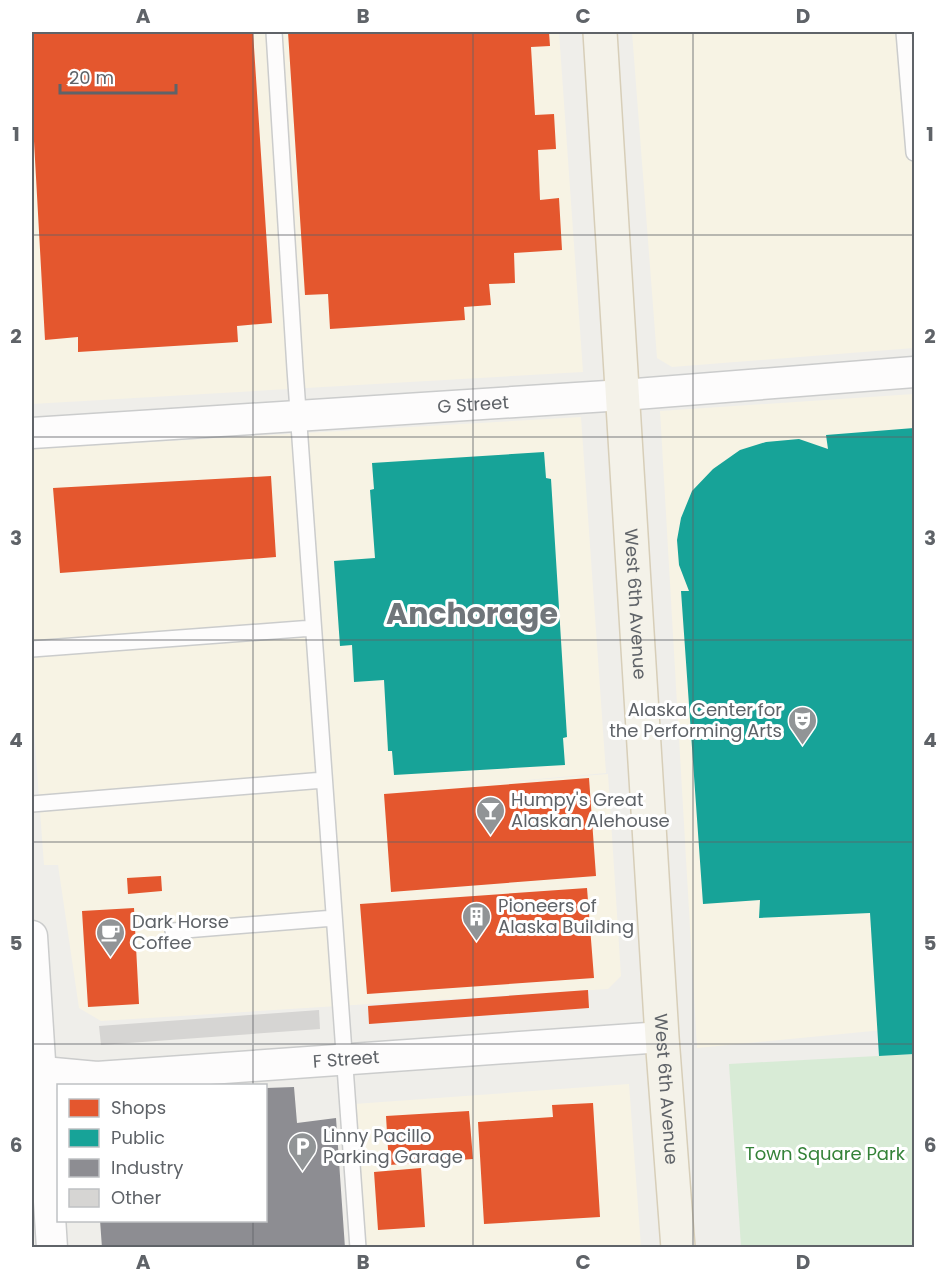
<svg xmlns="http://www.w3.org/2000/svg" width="946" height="1279" font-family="Poppins,sans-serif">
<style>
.commercial{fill:#f7f3e4}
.green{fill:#d8ebd6}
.shops{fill:#e4572e}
.public{fill:#17a398}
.industry{fill:#8d8d92}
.building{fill:#d6d5d3}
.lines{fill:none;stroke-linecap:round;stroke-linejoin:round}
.lane-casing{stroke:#cbcccc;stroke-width:18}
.street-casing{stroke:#cbcccc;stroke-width:33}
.primary-casing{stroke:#d7ceb8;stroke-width:36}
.lane{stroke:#fdfcfc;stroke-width:15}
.street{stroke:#fdfcfc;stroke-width:30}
.primary{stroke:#f4f2e9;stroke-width:33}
.grid{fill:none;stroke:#5f6368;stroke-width:1.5;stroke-opacity:0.55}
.labels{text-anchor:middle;stroke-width:6;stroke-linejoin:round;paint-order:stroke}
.street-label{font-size:18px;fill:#5f6368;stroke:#fff}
.poi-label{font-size:18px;fill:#5f6368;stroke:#fff;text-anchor:start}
.park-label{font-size:18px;fill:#348238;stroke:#fff}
.town-label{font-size:30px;font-weight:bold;fill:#70757a;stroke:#fff}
.neatline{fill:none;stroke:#5f6368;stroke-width:2}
.grid-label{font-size:20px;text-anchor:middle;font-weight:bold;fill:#5f6368}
</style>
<rect width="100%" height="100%" fill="#efeeea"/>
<!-- commercial -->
<path class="commercial" d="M32,32H559L583,372L32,404Z
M632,32H914V348L672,367L657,358Z
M914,394V1027L697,1048L660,411Z
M581,417L606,773L484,784L608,774L621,976L608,989L101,1021L79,1008L58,865H44L32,703V449Z
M629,1084L641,1247H364L354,1104Z"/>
<!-- green -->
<path class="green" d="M914,1054V1247H741L729,1064Z"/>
<!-- shops -->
<path class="shops" d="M32,32H253L272,323L237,326L238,342L78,352V337L45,340L32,105Z
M288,32H549L550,46L531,47L535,115L554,114L556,149L538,150L540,200L559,198L562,250L514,253L515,283L489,284L491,305L464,307L465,320L330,329L328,294L305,295Z
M271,476L276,557L60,573L53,488Z
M589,778L596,876L391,892L384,794Z
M161,876L162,891L128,894L127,878Z
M587,888L594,978L367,994L360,904Z
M134,908L139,1004L88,1007L82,911Z
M588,990L589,1008L369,1024L368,1006Z
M593,1103L600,1217L484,1224L478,1122L553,1117L552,1105Z
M469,1111L473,1159L389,1165L386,1116Z
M421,1168L425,1227L378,1230L374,1172Z"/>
<!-- public -->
<path class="public" d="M914,428V1054L879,1056L870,913L759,918L760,900L703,904L681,591H689L679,565L677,540L681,518L692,491L713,469L740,450L766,442L799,439L828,449L826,435Z
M544,452L546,478L551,479L567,737L563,738L565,765L394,775L392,751H388L384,680L354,682L352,645L340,646L334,561L375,558L370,490L374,489L372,463Z"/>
<!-- industry -->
<path class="industry" d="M294,1087L297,1123L336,1118L345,1248H102L100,1220H266V1088Z"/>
<!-- building -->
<path class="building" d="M319,1010L320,1029L101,1045L99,1026Z"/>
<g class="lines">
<defs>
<path id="lane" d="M274,32L295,369L358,1248
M904,32L914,153
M32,649L313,628
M32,804L324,780
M173,931L334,918"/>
<g id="street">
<path id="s1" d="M32,433L623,395L914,372"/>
<path d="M32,936L52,1248"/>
<path id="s2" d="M32,1071L97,1077L662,1037"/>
</g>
<g id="primary">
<path id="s3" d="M600,32L662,1037L678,1248"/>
</g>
</defs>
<!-- lane casing -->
<use href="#lane" class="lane-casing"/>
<!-- street casing -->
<use href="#street" class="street-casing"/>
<!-- primary casing -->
<use href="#primary" class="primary-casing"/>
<!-- lane -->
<use href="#lane" class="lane"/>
<!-- street -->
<use href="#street" class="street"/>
<!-- primary -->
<use href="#primary" class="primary"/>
</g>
<!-- grid -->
<path class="grid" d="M253,32V1086M473,32V1248M693,32V1248M32,235H914M32,437H914M32,640H914M32,842H914M32,1044H914M253,1220V1248"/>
<!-- icons -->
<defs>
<symbol id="theatre-pin" viewBox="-11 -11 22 30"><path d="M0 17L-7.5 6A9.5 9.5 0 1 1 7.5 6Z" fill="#919496" stroke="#fff"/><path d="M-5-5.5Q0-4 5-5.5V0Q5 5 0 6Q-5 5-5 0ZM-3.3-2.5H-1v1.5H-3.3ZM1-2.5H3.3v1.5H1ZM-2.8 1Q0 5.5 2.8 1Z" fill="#fff"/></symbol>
<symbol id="bar-pin" viewBox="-11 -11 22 30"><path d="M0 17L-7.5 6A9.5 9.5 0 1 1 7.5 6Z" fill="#919496" stroke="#fff"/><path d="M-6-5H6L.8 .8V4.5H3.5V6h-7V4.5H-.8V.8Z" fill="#fff"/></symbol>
<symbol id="building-pin" viewBox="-11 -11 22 30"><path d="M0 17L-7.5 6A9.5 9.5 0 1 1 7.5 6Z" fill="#919496" stroke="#fff"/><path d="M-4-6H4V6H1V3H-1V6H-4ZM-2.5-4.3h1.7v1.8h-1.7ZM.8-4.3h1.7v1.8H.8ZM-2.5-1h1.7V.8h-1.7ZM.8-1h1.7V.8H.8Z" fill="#fff"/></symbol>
<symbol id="cafe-pin" viewBox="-11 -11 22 30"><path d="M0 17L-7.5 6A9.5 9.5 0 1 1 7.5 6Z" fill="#919496" stroke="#fff"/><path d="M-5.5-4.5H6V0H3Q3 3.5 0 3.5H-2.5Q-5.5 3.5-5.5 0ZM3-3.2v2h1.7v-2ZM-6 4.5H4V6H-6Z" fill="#fff"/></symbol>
<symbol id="parking-pin" viewBox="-11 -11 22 30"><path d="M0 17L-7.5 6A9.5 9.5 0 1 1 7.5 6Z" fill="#919496" stroke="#fff"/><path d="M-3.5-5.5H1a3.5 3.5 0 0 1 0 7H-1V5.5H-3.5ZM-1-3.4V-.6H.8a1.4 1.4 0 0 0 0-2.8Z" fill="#fff"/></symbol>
</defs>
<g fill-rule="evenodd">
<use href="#theatre-pin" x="786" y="704" width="33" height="45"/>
<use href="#bar-pin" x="474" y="794" width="33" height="45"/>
<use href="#building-pin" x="460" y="900" width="33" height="45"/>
<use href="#cafe-pin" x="94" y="916" width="33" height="45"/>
<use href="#parking-pin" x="286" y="1130" width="33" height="45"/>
</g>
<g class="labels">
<!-- street labels -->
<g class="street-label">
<text dy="6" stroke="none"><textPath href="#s1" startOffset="442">G Street</textPath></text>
<text dy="6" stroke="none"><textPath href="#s3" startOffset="573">West 6th Avenue</textPath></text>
<text dy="6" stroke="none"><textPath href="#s2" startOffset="315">F Street</textPath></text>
<text dy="6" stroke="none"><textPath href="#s3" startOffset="1059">West 6th Avenue</textPath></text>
</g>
<!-- poi labels -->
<g class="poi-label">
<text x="782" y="716" text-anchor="end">Alaska Center for<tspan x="782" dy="21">the Performing Arts</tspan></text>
<text x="511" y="806">Humpy's Great<tspan x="511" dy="21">Alaskan Alehouse</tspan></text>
<text x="498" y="912">Pioneers of<tspan x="498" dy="21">Alaska Building</tspan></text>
<text x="132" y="928">Dark Horse<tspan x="132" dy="21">Coffee</tspan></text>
<text x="323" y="1142">Linny Pacillo<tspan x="323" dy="21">Parking Garage</tspan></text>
</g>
<!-- park labels -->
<g class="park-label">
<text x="825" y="1160">Town Square Park</text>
</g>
<!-- town labels -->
<g class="town-label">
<text x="472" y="624">Anchorage</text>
</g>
</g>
<!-- border -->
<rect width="946" height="1279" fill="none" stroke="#ffffff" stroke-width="66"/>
<!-- legend -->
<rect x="57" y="1084" width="210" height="138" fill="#ffffff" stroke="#bfc1c3" stroke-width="1.5"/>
<rect x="69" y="1099" width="30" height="18" fill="#e4572e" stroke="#bfc1c3" stroke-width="1.5"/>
<text x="111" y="1114" font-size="18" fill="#5f6368">Shops</text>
<rect x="69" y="1129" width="30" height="18" fill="#17a398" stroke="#bfc1c3" stroke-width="1.5"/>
<text x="111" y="1144" font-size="18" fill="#5f6368">Public</text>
<rect x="69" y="1159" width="30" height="18" fill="#8d8d92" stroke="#bfc1c3" stroke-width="1.5"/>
<text x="111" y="1174" font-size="18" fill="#5f6368">Industry</text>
<rect x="69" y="1189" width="30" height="18" fill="#d6d5d3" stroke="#bfc1c3" stroke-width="1.5"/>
<text x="111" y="1204" font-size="18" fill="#5f6368">Other</text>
<!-- scale -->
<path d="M60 84v9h116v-9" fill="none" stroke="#5f6368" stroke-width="3"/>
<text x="69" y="84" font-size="18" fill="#5f6368" stroke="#ffffff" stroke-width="4.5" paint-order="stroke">20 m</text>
<rect x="33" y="33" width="880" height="1213" class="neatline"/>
<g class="grid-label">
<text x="143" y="23">A</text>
<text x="363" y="23">B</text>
<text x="583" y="23">C</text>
<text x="803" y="23">D</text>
<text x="16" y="141">1</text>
<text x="930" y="141">1</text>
<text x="16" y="343">2</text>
<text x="930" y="343">2</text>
<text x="16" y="545">3</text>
<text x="930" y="545">3</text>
<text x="16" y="747">4</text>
<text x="930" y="747">4</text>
<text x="16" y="950">5</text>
<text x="930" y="950">5</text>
<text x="16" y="1152">6</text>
<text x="930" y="1152">6</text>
<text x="143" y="1269">A</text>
<text x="363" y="1269">B</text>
<text x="583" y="1269">C</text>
<text x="803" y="1269">D</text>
</g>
</svg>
